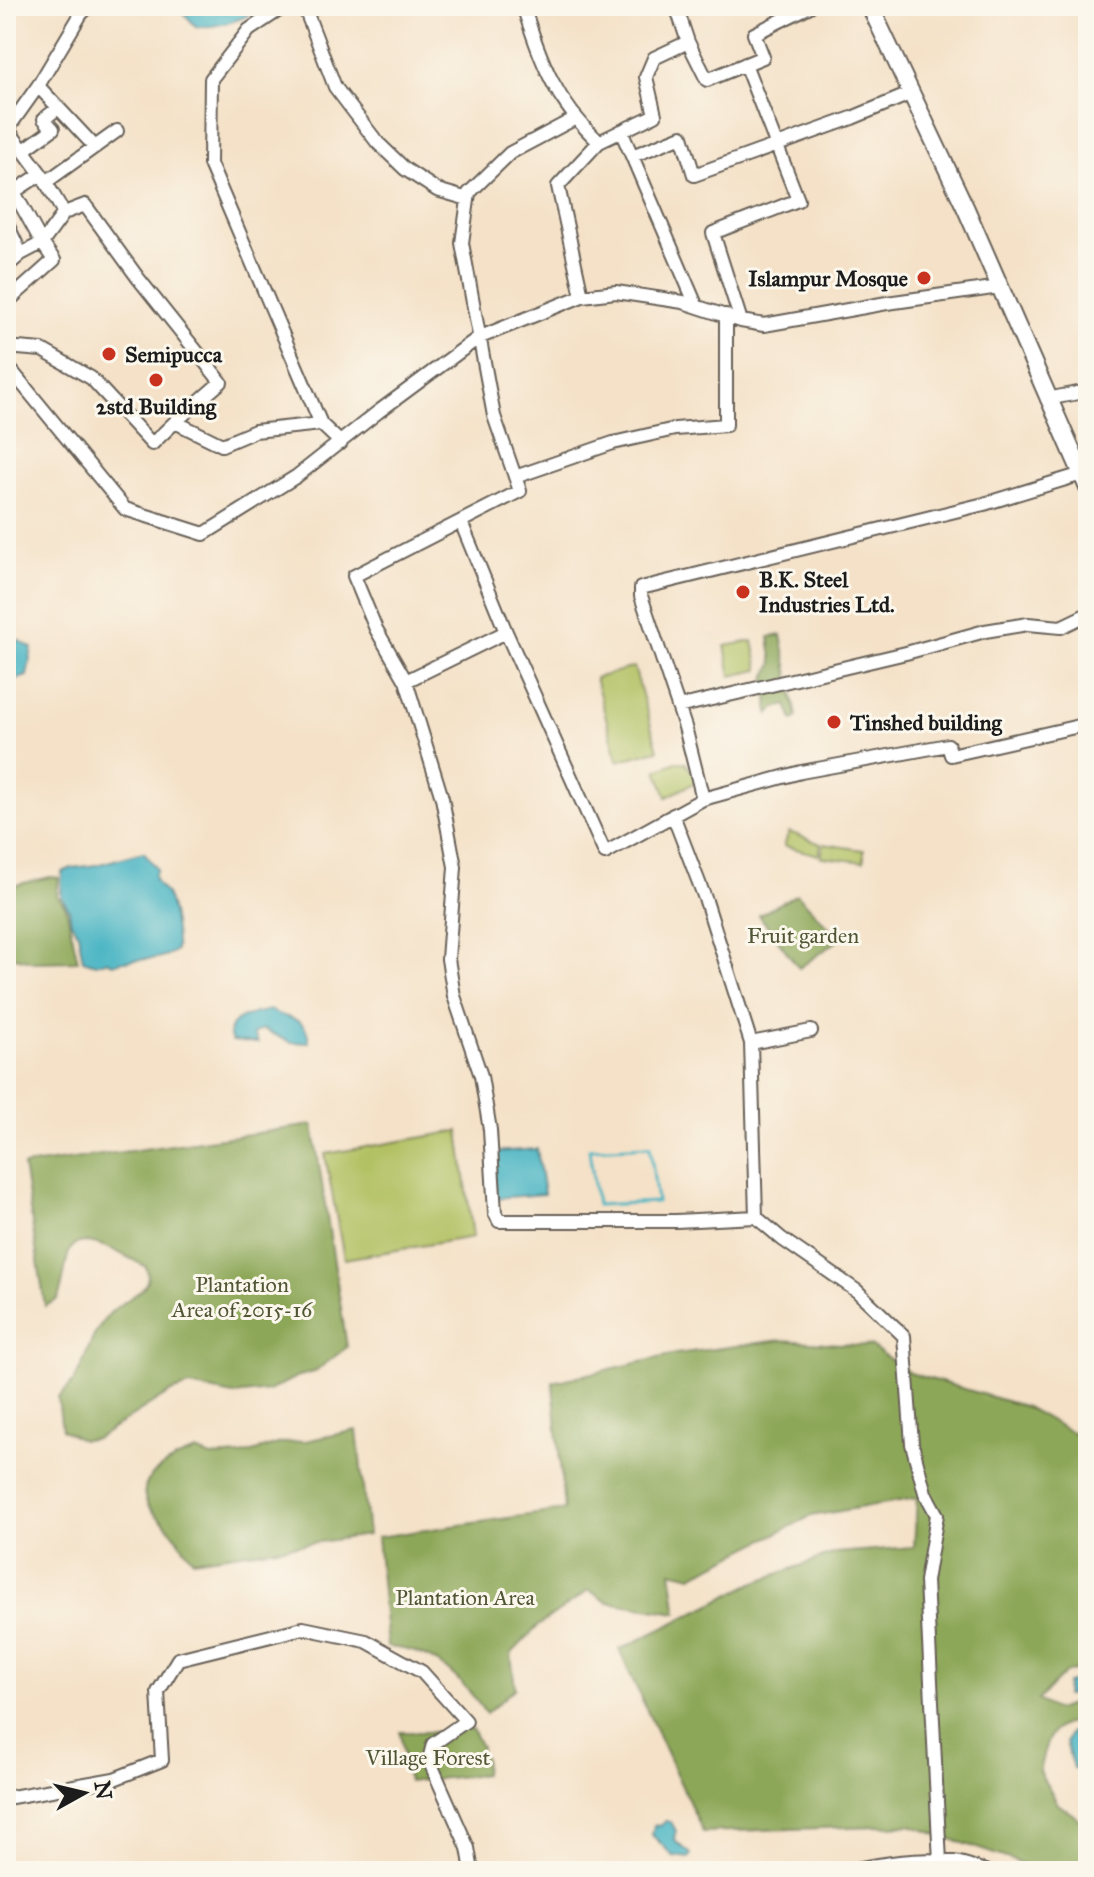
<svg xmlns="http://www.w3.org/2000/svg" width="1094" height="1877" font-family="'IM FELL Great Primer',serif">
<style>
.green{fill:#b2c163;stroke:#676e40;stroke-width:2}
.forest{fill:#8da759;stroke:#54623a;stroke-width:2}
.water{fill:#47b4c3;stroke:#326870;stroke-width:2}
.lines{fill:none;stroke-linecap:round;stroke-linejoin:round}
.stream{stroke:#47b4c3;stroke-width:3}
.minor-casing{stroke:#686158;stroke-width:16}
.tertiary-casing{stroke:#686158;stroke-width:20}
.minor{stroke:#fff;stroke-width:12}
.tertiary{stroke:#fff;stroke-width:16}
.poi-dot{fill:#c8321e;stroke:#fbf7ec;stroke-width:3}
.labels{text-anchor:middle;stroke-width:6;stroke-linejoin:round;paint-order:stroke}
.poi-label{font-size:22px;font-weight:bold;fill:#1c1c1c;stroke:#fbf7ec;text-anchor:start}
.park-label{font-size:22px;fill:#505635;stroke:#fbf7ec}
</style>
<rect width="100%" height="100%" fill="#fbf7ec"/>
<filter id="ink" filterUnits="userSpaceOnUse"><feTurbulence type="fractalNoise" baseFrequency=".0125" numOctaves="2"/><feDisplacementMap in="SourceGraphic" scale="16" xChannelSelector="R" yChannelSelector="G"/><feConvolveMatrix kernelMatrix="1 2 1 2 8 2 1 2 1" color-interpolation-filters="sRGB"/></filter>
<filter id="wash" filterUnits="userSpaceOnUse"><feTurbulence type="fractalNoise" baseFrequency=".006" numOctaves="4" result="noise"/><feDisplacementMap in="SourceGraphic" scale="32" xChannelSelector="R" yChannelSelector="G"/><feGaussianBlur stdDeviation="1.8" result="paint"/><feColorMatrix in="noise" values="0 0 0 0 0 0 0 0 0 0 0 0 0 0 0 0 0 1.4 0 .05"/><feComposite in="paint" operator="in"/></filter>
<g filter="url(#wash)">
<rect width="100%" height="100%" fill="#f4e1c7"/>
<!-- green -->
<path class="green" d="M753,641L759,670L731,676L725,646Z
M634,667L658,750L618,761L595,678Z
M676,762H685L698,781L667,797L657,770Z
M789,832L821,844L819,855L784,846Z
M824,844L864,850V862L821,857Z
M459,1131L473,1237L344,1259L325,1154Z"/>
<!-- forest -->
<path class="forest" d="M781,635L797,717L793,721L787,705L775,708L769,714L765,679L773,664L769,637Z
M50,877L59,878L57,895L66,907L78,961L34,962L11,956L7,948L6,887Z
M797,894L840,939L799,968L759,915Z
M313,1125L347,1347L314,1372L296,1377L269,1391L234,1395L190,1386L171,1392L96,1439L82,1440L62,1430L58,1398C64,1392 71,1386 75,1379C89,1354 89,1335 111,1312C124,1298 156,1291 146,1267C131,1259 82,1228 70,1250C64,1262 65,1284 57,1300L45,1306L23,1166Z
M781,1340L871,1346L910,1373L1026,1407L1088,1442V1665L1065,1673L1038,1700L1056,1710L1088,1699V1721C1049,1721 1047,1738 1039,1772L1058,1804L1088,1825V1871H1044L910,1825L703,1832L619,1650L753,1583L835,1553L914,1547L917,1498L811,1516L692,1576L671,1571L677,1613L607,1602L589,1590L538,1626L511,1654L515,1688L486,1714C460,1677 435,1650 387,1647L377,1537L564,1510L553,1382L676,1354Z
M357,1430L368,1535L193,1560C185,1550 178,1539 170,1529C164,1521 153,1514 148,1505C132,1476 176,1457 197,1451L211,1457L242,1455L281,1443L305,1441Z
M459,1729H472L481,1747L480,1754L485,1758L484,1774L408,1782L400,1732H445Z"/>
<!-- water -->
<path class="water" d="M178,6H267C243,19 224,27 196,27Z
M6,633L32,648L27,676L6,683Z
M144,852L157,869L154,877C157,885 160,887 165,893C172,903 177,937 176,950C158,964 133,956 113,964L106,961L95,964L83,960L78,933L71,922L69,909L61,896L62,872L72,868L96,865Z
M270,1010C285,1021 307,1013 309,1042L292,1043L263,1029L253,1034L258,1043L232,1041C220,1019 254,1013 270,1010Z
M537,1149L544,1194L496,1198L494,1152Z
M1088,1678V1692L1066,1696L1067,1683Z
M1088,1725V1790H1084L1082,1769L1073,1768L1066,1742L1070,1733Z
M665,1822H671L676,1831L675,1841L691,1854L689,1858L673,1856L652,1835L654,1825L660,1826Z"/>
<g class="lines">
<!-- stream -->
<path class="stream" d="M650,1146L657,1202L597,1205L589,1149Z"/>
</g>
</g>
<g filter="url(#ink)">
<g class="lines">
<defs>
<path id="minor" d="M285,6L249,30L211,79L210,164L321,424
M304,6L335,87L377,142L405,169L437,190L468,199
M523,6C542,63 554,100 599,142
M676,6L688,42L707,80L763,57L754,34L810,6
M38,86L95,147
M574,119L510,153L469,193L462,243L494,416L520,491L354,576L376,629L406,681L442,798L455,867L448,959L454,996L481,1076L490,1130L495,1213L499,1221H676L756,1217L782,1239L857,1291L904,1336L912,1444L925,1493L937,1515L926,1581L940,1862
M6,127L41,174L64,213L85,205L138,278L221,382L175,422L222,445L255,431L321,424L341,443
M6,131L38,86L81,14L89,6
M621,131L632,156L682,136L694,175L852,118L912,93
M24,150L53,129L44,119L58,108
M632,156L696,305
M46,182L117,131
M14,192L42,243L21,254
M6,197L41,174
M6,222L21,254L6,267
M582,296L616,292L683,302L741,321L764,325L887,303L1000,287
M6,303L54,260L42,243L64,213
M741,321L713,233L798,200L745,64
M6,347L42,350L91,378L152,444L175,422
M6,364L125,509L204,534L297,476L378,412L478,338L582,296L558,186L599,142L655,115L646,77L654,58L688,42
M1047,399L1088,391
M1082,474L984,504L641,588V596L685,727L703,799L801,772L948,745L951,755L1088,724
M515,477L613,443L675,429L726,425V315
M506,632L605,853L703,799
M406,681L506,632L461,522
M678,707L906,653L985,631L1028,624L1061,627L1088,614
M673,815L706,901L751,1043L811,1031
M751,1043L756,1217
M6,1798L114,1779L162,1760L158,1692L178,1659L303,1628L366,1641L422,1672L466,1721L433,1744L429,1760L468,1848L472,1871
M846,1871C880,1864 919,1857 954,1862C964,1863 975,1868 985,1871"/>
<path id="tertiary" d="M870,6L966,209L1088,488"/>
</defs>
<!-- minor casing -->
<use href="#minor" class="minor-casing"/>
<!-- tertiary casing -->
<use href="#tertiary" class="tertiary-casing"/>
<!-- minor -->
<use href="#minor" class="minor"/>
<!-- tertiary -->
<use href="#tertiary" class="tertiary"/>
</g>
</g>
<!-- markers -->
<g class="poi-dot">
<circle cx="924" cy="278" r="8"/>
<circle cx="109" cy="354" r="8"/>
<circle cx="156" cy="380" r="8"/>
<circle cx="743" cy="592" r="8"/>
<circle cx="834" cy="722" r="8"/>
</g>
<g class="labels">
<!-- poi labels -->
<g class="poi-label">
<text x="908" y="286" text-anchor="end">Islampur Mosque</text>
<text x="125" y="362">Semipucca</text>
<text x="156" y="414" text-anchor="middle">2std Building</text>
<text x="759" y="587">B.K. Steel<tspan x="759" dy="25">Industries Ltd.</tspan></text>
<text x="850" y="730">Tinshed building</text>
</g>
<!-- park labels -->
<g class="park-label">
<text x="803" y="943">Fruit garden</text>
<text x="242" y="1292">Plantation<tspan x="242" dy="25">Area of 2015-16</tspan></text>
<text x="465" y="1605">Plantation Area</text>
<text x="428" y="1765">Village Forest</text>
</g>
</g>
<!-- margin -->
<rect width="1094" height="1877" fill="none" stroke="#fbf7ec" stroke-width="32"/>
<!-- north arrow -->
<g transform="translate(84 1793) rotate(82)" stroke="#fbf7ec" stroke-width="6" paint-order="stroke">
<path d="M0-6L14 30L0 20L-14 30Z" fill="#1c1c1c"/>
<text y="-12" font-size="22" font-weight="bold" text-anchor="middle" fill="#1c1c1c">N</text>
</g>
</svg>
